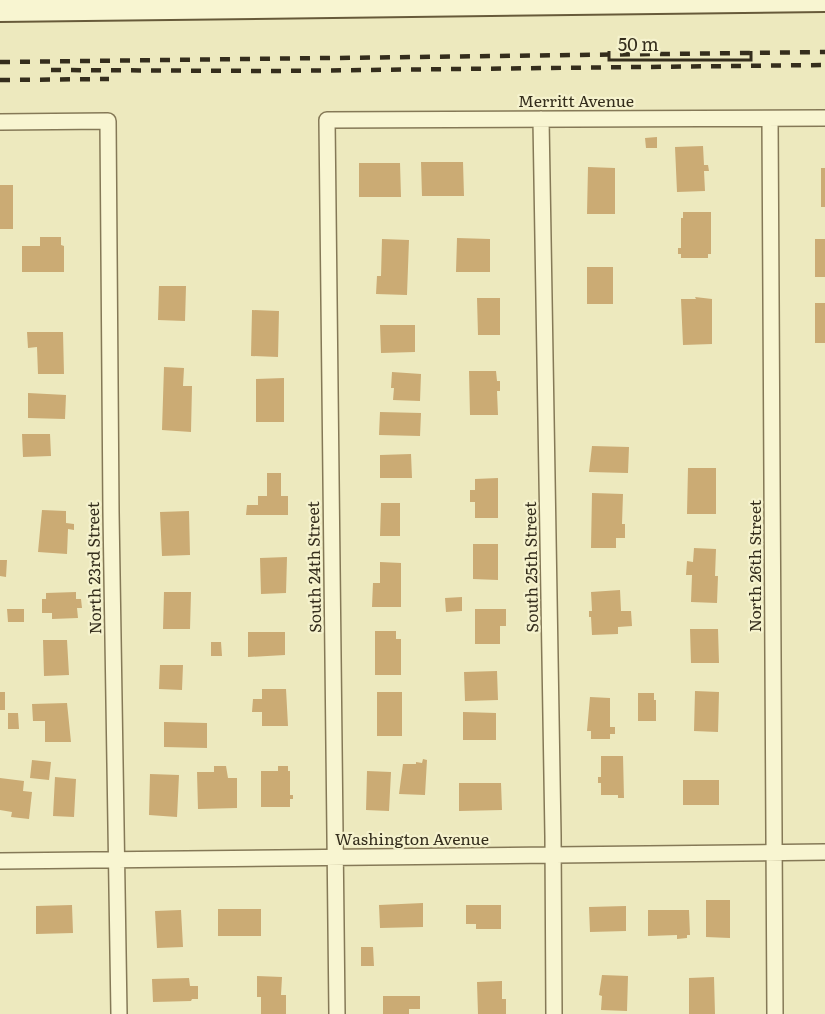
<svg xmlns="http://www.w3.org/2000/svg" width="825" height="1014" font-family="Literata,serif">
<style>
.building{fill:#cbab74}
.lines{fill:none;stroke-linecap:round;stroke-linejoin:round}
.street-casing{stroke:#857957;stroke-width:18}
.secondary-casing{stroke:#675a3a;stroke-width:26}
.street{stroke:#f8f5d1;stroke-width:15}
.secondary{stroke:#f8f5d1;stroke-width:22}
.rail{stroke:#342d1c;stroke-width:4.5;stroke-dasharray:10 10;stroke-linecap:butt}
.labels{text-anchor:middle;stroke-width:4.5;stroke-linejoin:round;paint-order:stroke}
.street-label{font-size:16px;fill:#342d1c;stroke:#f5f2cd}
</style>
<rect width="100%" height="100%" fill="#ede9be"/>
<!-- building -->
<path class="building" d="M657,137V148H646L645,138Z
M703,146L704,165H708L709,171H704L705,191L677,192L675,147Z
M421,162H463L464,196H422Z
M359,163H400L401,197H359Z
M588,167L615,168V214H587Z
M821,168H825V207H821Z
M0,185H13V229H0Z
M683,212H711V254H708V258H681V254H678V248H681V218H683Z
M40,237H61V245L64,246V272H22V246H40Z
M457,238L490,239V272H456Z
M382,239L409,240L407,295L376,294L377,276H381Z
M815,239H825V277H815Z
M587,267H613V304H587Z
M159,286H186L185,321L158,320Z
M695,297L712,299V344L683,345L681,299H696Z
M477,298H500V335H478Z
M815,303H825V343H815Z
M252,310L279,311L278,357L251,356Z
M380,325H415V352L381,353Z
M27,332H63L64,374H38L37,347L28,348Z
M164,367L184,368L183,386H192L191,432L162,430Z
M469,371H496L497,381H500V391H497L498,415H470Z
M392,372L421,374L420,401L393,400L394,388H391Z
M284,378V422H256V379Z
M28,393L66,395L65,419L28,418Z
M380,412L421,413L420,436L379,435Z
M22,434H50L51,456L23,457Z
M592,446L629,447L628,473L589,472Z
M411,454L412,478H380V455Z
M688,468H716V514H687Z
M267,473H281V496H288V515H246L247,505H258V496H267Z
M498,478V518H475V502H470V490H475V479Z
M592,493L623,494L622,524H625V538H616V548H591Z
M381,503H400V536H380Z
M42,510L66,511V523L74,524V530L68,529L67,554L38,552Z
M189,511L190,555L162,556L160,512Z
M473,544H498V580L473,579Z
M694,548L716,549L715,576H718L717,603L691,602L692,575H686L687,561L693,562Z
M287,557L286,593L261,594L260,558Z
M0,560H7L6,577L0,576Z
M380,562L401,563V607H372L373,583H380Z
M620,590L621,611H631L632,626L618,627V634L592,635L591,617H589V611H592L591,592Z
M76,592V599H81L82,608H77L78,618L52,619V613H42V599H46V593Z
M164,592H191L190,629H163Z
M462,597V611L446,612L445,598Z
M7,609H24V622H8Z
M475,609H506V626H500V644H475Z
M690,629H718L719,663H691Z
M375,631H396V639H401V675H375Z
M248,632H285V655L248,657Z
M43,640H67L69,675L44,676Z
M211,642H221L222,656H211Z
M160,665H183L182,690L159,689Z
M497,671L498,700L465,701L464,672Z
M262,689H286L288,726H262V712H252L253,699H262Z
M695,691L719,692L718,732L694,731Z
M0,692H5V710H0Z
M377,692H402V736H377Z
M638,693H654V700H656V721H638Z
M590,697L610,698V727H615V734H610V739H591V731H587Z
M67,703L71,742H45V721H33L32,704Z
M463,712L496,713V740H463Z
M8,713H18L19,729H8Z
M164,722L207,723V748L164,747Z
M601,756H623L624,798H618V795H601V783H598V777H601Z
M423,759L427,760L425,795L399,794L403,764H416V762L422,763Z
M32,760L51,762L49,780L30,778Z
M214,766H226L228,778H237V808L198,809L197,772H214Z
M278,766H288V771H290V795H293V799H290V807H261V771H278Z
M367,771L391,772L389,811L366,810Z
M150,774L179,775L177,817L149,815Z
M55,777L76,779L74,817L53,816Z
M0,778L24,781L23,791L32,792L29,819L11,817L12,812L0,810Z
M683,780H719V805H683Z
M459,783H501L502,810L459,811Z
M706,900H730V938L706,937Z
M423,903V927L380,928L379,905Z
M72,905L73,933L36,934V906Z
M466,905H501V929H476V924H466Z
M626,906V931L590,932L589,907Z
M218,909H261V936H218Z
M181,910L183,947L157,948L155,911Z
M648,910H689L690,935H687V938L677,939V935L648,936Z
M361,947H373L374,966H361Z
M602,975L628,976L627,1011L601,1010L602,996L599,995Z
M257,976L282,977L281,995H286V1014H261V997H257Z
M714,977L715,1014H689V978Z
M189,978L190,986H198V999H192L191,1001L153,1002L152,979Z
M502,981V999H506V1014H478L477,982Z
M383,996H420V1009H409V1014H383Z"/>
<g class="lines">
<defs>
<path id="street" d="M541,119L553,836L554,1014
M770,119L775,1014
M0,122L108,121L111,512L119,1014
M0,861L825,852
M337,1014L327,120L825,118"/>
<path id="secondary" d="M0,10L825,0"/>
</defs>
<!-- street casing -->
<use href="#street" class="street-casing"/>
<!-- secondary casing -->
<use href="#secondary" class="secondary-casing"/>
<!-- street -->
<use href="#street" class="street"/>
<!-- secondary -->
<use href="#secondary" class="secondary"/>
<!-- rail -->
<path class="rail" d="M0,62L825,52
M51,70L274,71L825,65
M0,80L109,79"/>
</g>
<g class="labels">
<!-- street labels -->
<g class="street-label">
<text x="576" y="107">Merritt Avenue</text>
<text transform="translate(755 566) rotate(-90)" y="6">North 26th Street</text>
<text transform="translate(314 567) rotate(-91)" y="6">South 24th Street</text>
<text transform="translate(531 567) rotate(-91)" y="6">South 25th Street</text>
<text transform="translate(94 568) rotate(-91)" y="6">North 23rd Street</text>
<text x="412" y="845">Washington Avenue</text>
</g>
</g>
<!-- scale -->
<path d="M609 51v9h142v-9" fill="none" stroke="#342d1c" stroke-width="3"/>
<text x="618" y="51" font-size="18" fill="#342d1c" stroke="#f5f2cd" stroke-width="4.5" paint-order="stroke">50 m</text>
</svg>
